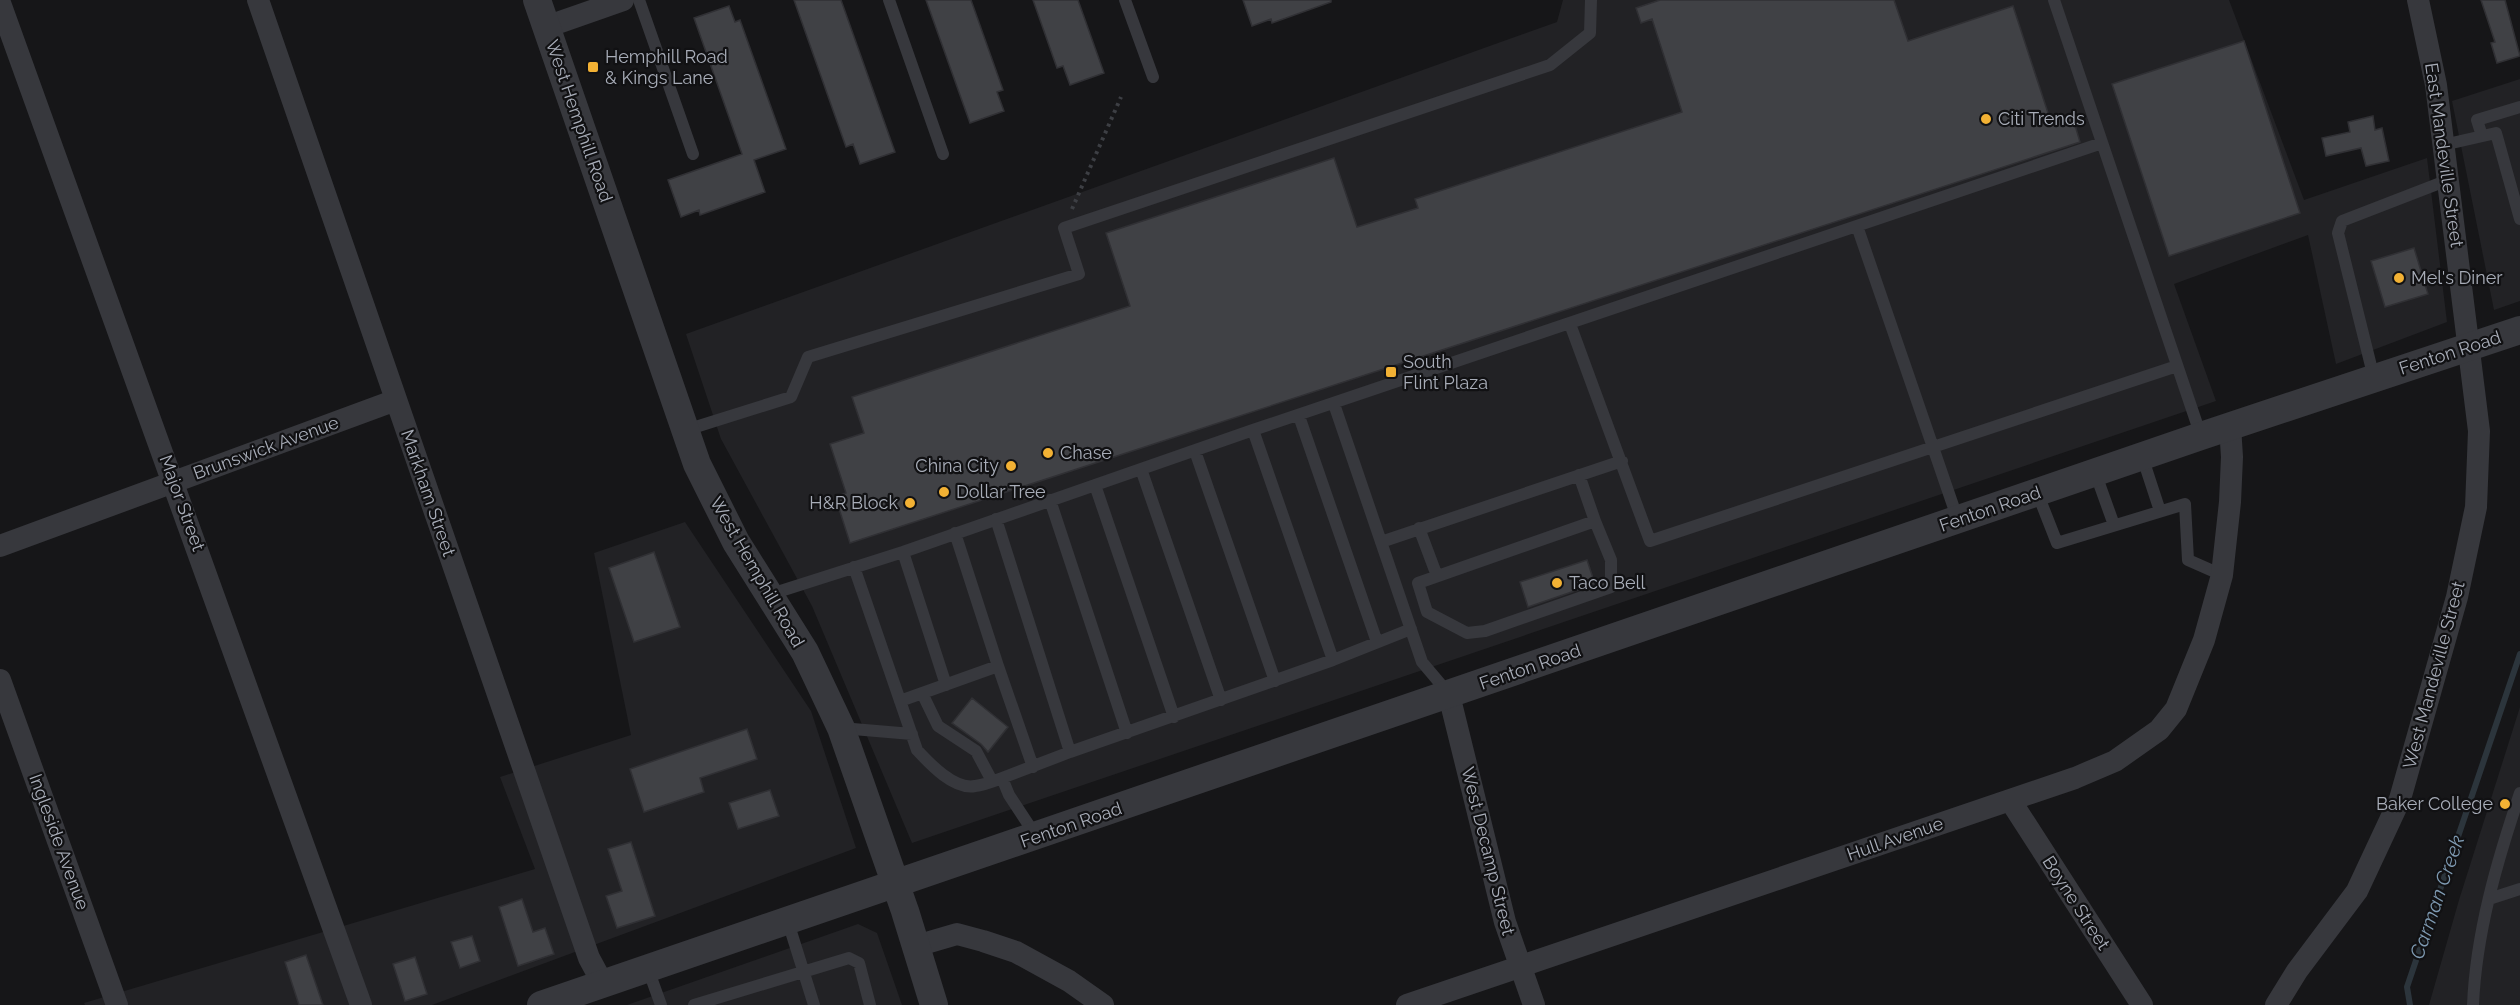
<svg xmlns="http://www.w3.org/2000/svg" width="2520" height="1005" font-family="Raleway,sans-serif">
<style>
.built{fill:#222225}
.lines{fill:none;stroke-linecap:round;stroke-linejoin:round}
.stream{stroke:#2c353c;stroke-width:6}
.building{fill:#404145;stroke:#303034;stroke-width:1.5}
.path{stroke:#3d3f44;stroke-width:4;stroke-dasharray:3 4.5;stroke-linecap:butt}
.service{stroke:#37383d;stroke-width:12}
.minor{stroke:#37383d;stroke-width:22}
.tertiary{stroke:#37383d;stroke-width:28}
.poi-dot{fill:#f2b134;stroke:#111113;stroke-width:2}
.labels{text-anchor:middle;stroke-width:4.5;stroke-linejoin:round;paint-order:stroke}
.poi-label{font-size:18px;fill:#a8adb8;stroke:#111113;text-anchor:start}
.street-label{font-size:18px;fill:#a8adb8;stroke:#111113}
.water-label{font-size:20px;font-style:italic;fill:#7f9bb3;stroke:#111113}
</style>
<rect width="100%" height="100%" fill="#161618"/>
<!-- built -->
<path class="built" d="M1563,0H2229L2304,200L2427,158L2447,322L2336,364L2308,235L2174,284L2216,401L912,843L812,606L721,439L686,334L1557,22Z
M2520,79V301L2494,310L2452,101Z
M685,522L811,711L856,848L432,1005H85L84,1003L535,869L500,777L631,735L594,553Z
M2520,707V1005H2429L2459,900Z
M858,924L877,933L902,1005H627Z"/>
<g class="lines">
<!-- stream -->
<path class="stream" d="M2410,1005L2407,987L2520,654"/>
</g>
<!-- building -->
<path class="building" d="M794,0H841L895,152L860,164L853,144L846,147Z
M926,0H971L1003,90L997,92L1004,111L970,123Z
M1033,0H1078L1104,73L1070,85L1063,66L1057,68Z
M1243,0H1331V2L1272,23L1271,19L1252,26Z
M1660,0H1894L1908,41L2013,6L2051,122L2072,115L2080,142L850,543L835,496L846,493L830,444L864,433L852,397L1130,306L1106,233L1334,158L1357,227L1418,208L1415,199L1682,112L1652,19L1641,23L1636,8Z
M2481,0H2505L2520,56L2497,63L2491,43L2495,42Z
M729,6L735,22L740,20L786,149L754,160L765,192L700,215L699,210L681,217L668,180L742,154L694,18Z
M2244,41L2300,213L2169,256L2112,84Z
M2373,116L2375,130L2382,128L2389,161L2366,166L2361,148L2326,156L2322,138L2350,132L2348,122Z
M2414,248L2428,294L2385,307L2371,261Z
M654,552L680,627L634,642L609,568Z
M1587,560L1595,584L1528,607L1520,582Z
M972,698L1008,727L988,752L981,744L952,723Z
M747,729L757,759L700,778L704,792L644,812L630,769Z
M770,790L779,816L738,829L729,803Z
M631,842L655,916L617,928L606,896L622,891L608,849Z
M522,899L533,932L545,928L554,954L518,966L499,907Z
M472,936L480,961L460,968L451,942Z
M306,955L323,1005H299L285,962Z
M415,957L427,994L405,1001L393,964Z"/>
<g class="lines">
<!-- path -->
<path class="path" d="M1072,209L1121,97"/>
<!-- service -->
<path class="service" d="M639,0L693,154
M889,0L943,154
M1125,0L1153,77
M2054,0L2201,436
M2482,136L2477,120L2520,107
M2443,145L2496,133L2520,219
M1857,226L1958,520
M1570,324L1650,541L2177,366
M2372,370L2338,233L2342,221L2448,180
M1334,404L1422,662L1449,694
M1299,416L1377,642
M686,430L791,397L808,357L1079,274L1064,228L1550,65L1590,33L1591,0
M1253,430L1333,660
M1195,451L1275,681
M2142,456L2160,511
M1141,469L1221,700
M2095,472L2114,525
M1579,475L1595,521L1418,583L1427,612L1467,633L1485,631L1611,587V560L1595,521
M1095,485L1174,717
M2037,492L2057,543L2185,504L2188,560L2222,575
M1050,500L1127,733
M996,519L1070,752
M1419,528L1437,576
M1381,542L1622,461
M903,552L946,685
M854,567L917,750C930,764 954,790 975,786C984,785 994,781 1002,778
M768,595L903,552L1253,430L2102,143
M998,666L1033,767
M922,693L938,726L976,751L992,781
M900,701L998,666L955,533
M841,728L912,734
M1036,836L1009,795L1002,778L1070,752L1333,660L1411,629
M2489,899L2520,889
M788,922L814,1005
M648,969L661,1005
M694,1005L849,958L859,963L870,1005
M2473,1005C2476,933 2497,861 2520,793"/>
<!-- minor -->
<path class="minor" d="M258,0L589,958L603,984
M0,3L361,1005
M546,27L623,0
M0,546L396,400
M0,680L117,1005
M1449,695L1505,922L1534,1005
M2010,800L2142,1005
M916,946L957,934L983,941L1016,952L1069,981L1103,1005
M1407,1005L2075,778L2115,761L2159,730L2176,709L2204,640L2222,575L2230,502L2232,457L2230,426
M2276,1005L2297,971L2357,891L2400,799L2457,597L2476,507L2479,431L2436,85L2418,0"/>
<!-- tertiary -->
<path class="tertiary" d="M537,0L697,464L736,542L805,652L841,728L905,911L934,1005
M541,1005L2201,436L2520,330"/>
</g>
<!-- markers -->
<g class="poi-dot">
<rect x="587" y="61" width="12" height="12" rx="3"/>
<circle cx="1986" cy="119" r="6"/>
<circle cx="2399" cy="278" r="6"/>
<rect x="1385" y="366" width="12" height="12" rx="3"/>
<circle cx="1048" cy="453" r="6"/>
<circle cx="1011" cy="466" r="6"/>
<circle cx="944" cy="492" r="6"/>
<circle cx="910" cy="503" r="6"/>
<circle cx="1557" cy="583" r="6"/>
<circle cx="2505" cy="804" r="6"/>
</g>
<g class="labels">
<!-- poi labels -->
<g class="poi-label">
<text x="605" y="63">Hemphill Road<tspan x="605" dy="21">&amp; Kings Lane</tspan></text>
<text x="1998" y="125">Citi Trends</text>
<text x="2411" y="284">Mel's Diner</text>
<text x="1403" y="368">South<tspan x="1403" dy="21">Flint Plaza</tspan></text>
<text x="1060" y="459">Chase</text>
<text x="999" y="472" text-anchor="end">China City</text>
<text x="956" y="498">Dollar Tree</text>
<text x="898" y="509" text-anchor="end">H&amp;R Block</text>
<text x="1569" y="589">Taco Bell</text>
<text x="2493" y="810" text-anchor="end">Baker College</text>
</g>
<!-- street labels -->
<g class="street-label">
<text transform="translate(579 121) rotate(71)" y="6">West Hemphill Road</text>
<text transform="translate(2444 155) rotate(82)" y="6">East Mandeville Street</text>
<text transform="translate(2450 353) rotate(-18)" y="6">Fenton Road</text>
<text transform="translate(266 448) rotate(-20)" y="6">Brunswick Avenue</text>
<text transform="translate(428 493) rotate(71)" y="6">Markham Street</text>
<text transform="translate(182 503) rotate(70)" y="6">Major Street</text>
<text transform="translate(1990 509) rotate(-19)" y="6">Fenton Road</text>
<text transform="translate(757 572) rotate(60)" y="6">West Hemphill Road</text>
<text transform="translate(1530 667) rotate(-19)" y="6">Fenton Road</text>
<text transform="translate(2434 675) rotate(-75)" y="6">West Mandeville Street</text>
<text transform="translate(1071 825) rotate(-19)" y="6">Fenton Road</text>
<text transform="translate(1895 839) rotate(-19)" y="6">Hull Avenue</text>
<text transform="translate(59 842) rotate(70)" y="6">Ingleside Avenue</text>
<text transform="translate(1488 851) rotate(76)" y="6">West Decamp Street</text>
<text transform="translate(2076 903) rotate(57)" y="6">Boyne Street</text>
</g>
<!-- water labels -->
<g class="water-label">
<text transform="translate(2437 897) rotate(-71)" y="7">Carman Creek</text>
</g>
</g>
</svg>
